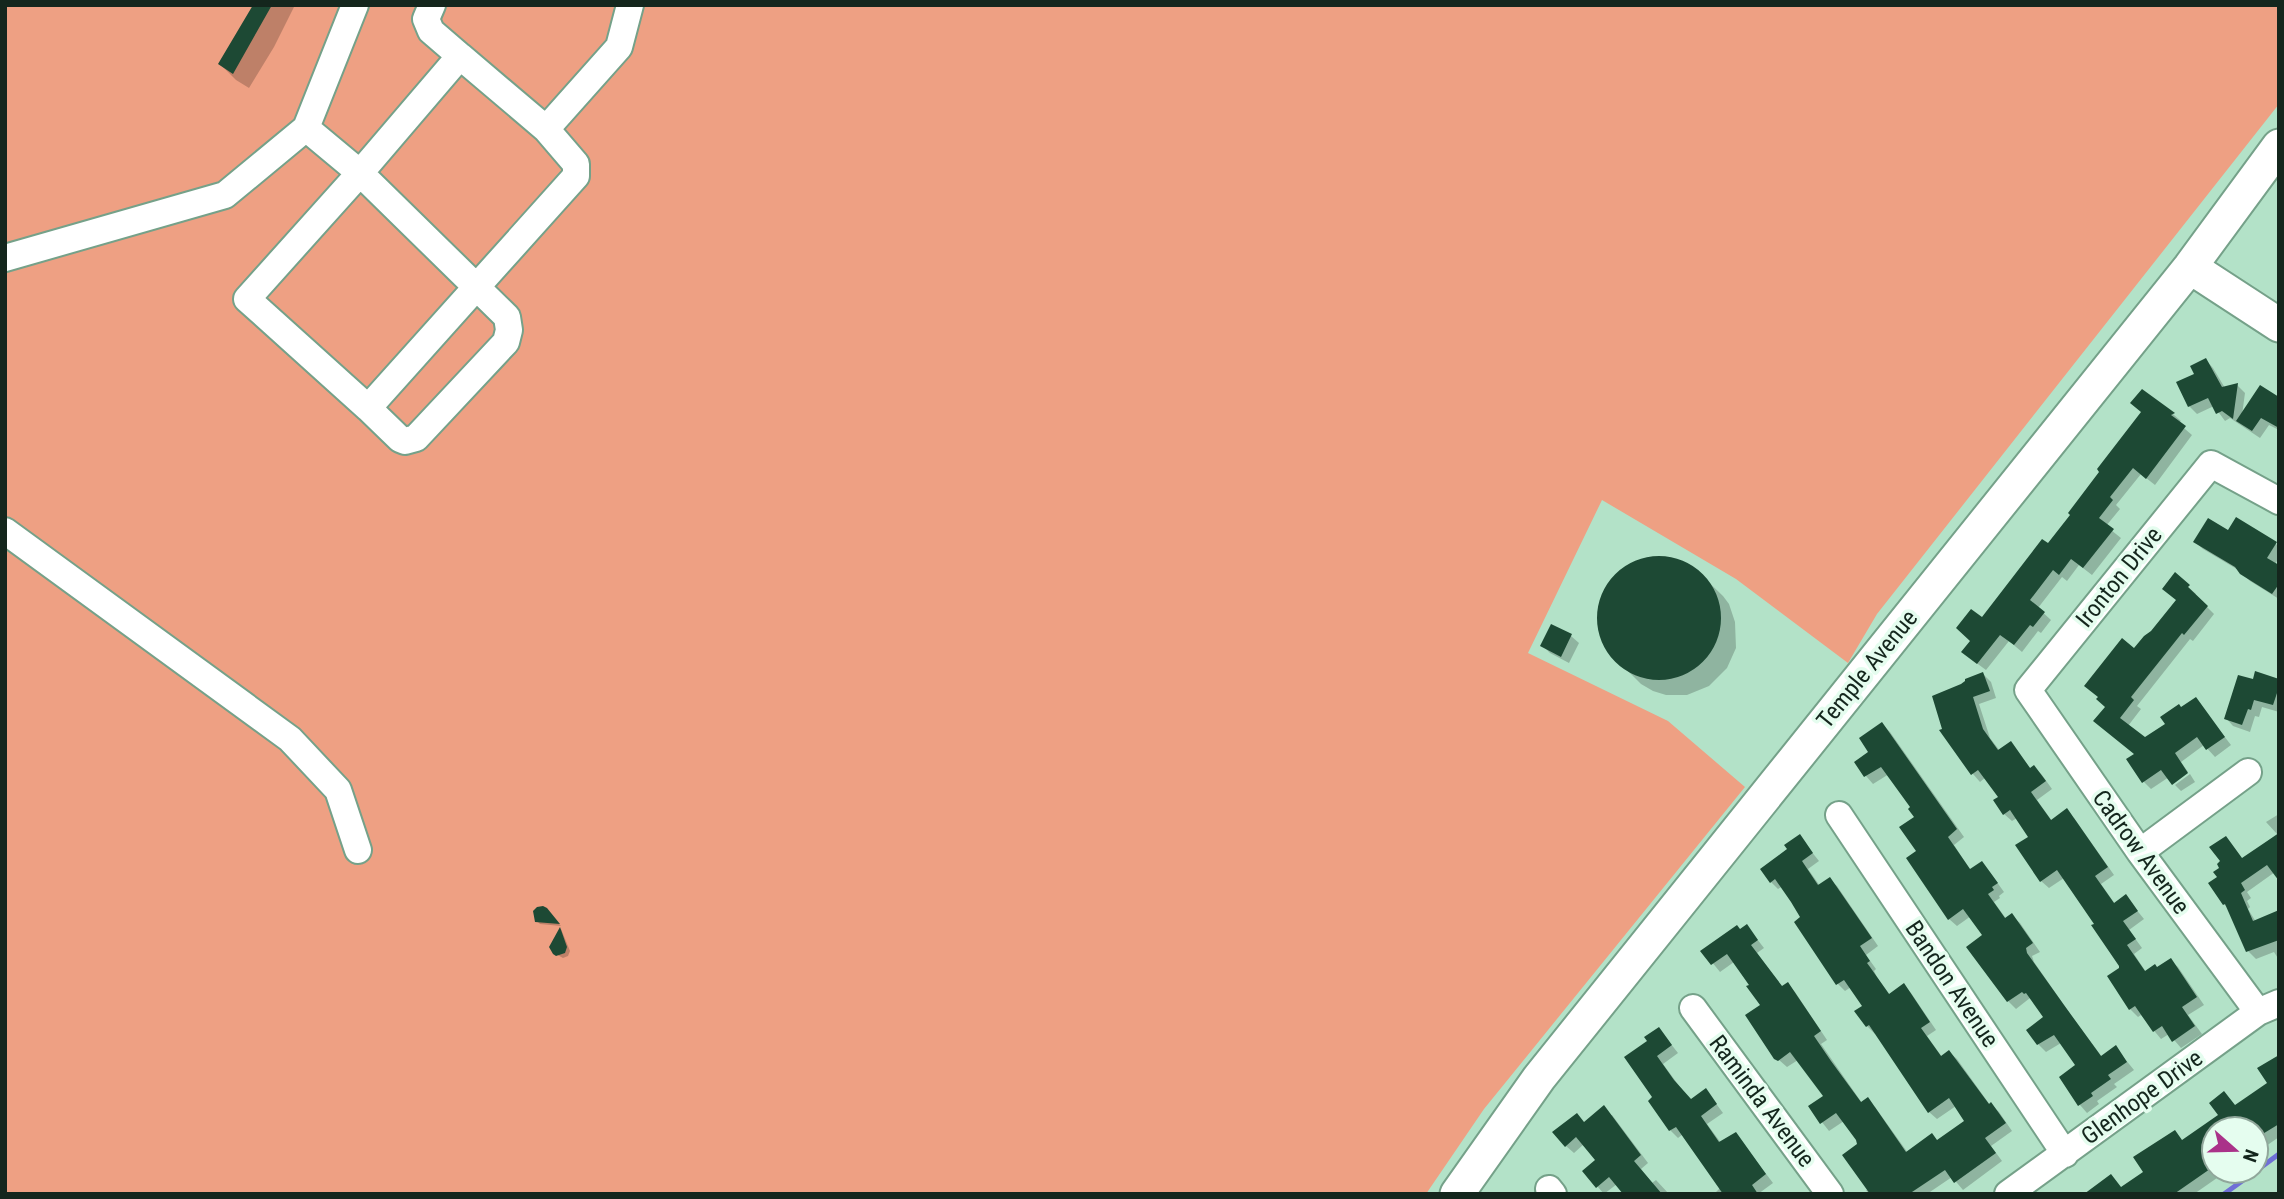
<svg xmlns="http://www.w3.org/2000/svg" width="2284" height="1199" font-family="'Roboto Condensed',sans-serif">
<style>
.green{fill:#eea083}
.shadow{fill:#0003}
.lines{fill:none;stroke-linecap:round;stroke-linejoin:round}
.stream{stroke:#6f6fd6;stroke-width:5}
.building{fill:#1d4934}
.minor-casing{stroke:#75a189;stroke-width:30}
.major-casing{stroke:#75a189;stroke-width:37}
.minor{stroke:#fff;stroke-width:26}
.major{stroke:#fff;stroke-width:33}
.labels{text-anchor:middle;stroke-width:7;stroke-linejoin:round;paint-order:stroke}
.street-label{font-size:24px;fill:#14261d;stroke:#e5fdef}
</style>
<rect width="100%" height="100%" fill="#b3e2c8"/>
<!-- green -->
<path class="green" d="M5,5H2279V104L1877,614L1848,663L1736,579L1602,500L1528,653L1668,721L1745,787L1484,1109L1426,1194H5Z"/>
<!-- shadow -->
<path class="shadow" d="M255,5H295L274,47L249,88L236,80L220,64Z
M2206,360L2213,368L2225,388L2237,385L2245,393L2242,415L2279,399V430L2269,425L2260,438L2230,418L2225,421L2214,406L2197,414L2189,406L2196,374Z
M2143,391L2174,415L2181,421L2178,423L2192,435L2155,485L2141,474L2116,505L2120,509L2106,526L2121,538L2092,575L2079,565L2067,581L2062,577L2038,608L2051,620L2041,633L2038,631L2022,652L2009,641L1986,670L1971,659L1972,641L1982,620L2048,546L2072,515L2143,413Z
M2228,533L2276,544L2279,547V558L2275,564L2279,567V599L2250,581L2240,571L2203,549L2195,542Z
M1645,559H1671L1695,569L1723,596L1729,604L1735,622L1736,648L1727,668L1709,686L1687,695H1666L1653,691L1641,684L1608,651L1599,626L1600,602L1610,582L1625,568Z
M2175,575L2196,594L2195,595L2214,614L2193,641L2190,639L2137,706L2141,709L2128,726L2145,739L2167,725L2181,709L2197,701L2231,745L2215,757L2204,745L2181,762L2188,772L2172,782L2169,777L2151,789L2144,782L2136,755L2107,707L2134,650L2152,632L2177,600Z
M1552,626L1571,636L1579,643L1569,663L1550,653L1542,645Z
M1983,674L1991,682L1996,698L1979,704L1990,738L2000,751L2011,744L2031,769L2034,767L2042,775L2052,789L2037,800L2052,821L2074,818L2114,875L2101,884L2115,904L2126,897L2144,919L2129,930L2142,948L2134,954L2146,972L2157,969L2170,960L2178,967L2204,1005L2188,1015L2202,1034L2181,1048L2169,1034L2161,1039L2141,1015L2138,1017L2130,1009L2110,977L2121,969L2097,924L2064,878L2049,888L2041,881L2030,837L2017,818L2012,821L2004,814L2000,797L1986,777L1980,782L1973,774L1942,731Z
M2254,681H2279V712L2262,707L2259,717L2255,716L2250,732L2233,726L2226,718Z
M1882,724L1890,732L1964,837L1954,845L1971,871H1989L2004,892L1999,896L2000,898L1994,902L2007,920L2012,916L2020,923L2040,952L2032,956L2034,962L2071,1015L2102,1057L2116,1048L2134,1070L2114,1084L2117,1087L2097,1101L2099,1104L2087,1113L2080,1105L2061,1077L2077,1066L2061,1043L2046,1052L2038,1044L2046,1018L2030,998L2016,1009L2008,1001L1985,936L1971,916L1957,926L1949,919L1918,851L1916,817L1912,808L1889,774L1873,784L1866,776L1871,752Z
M2190,774L2195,782L2181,791L2175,785Z
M2279,814V877L2275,872L2247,892L2251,898L2247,901L2250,907L2248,909L2256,922L2279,912V960L2274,952L2256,959L2248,951L2230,910L2224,904L2219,877L2226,838L2243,860L2277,834L2266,822Z
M1799,836L1819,861L1808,869L1820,886L1829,879L1837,886L1878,946L1866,955L1876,969L1874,971L1877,977L1890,995L1904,985L1911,993L1936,1030L1927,1036L1942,1057L1949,1052L1957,1059L1990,1105L1991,1104L1999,1112L2012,1131L1991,1146L2002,1161L1963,1190L1952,1177L1927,1194H1869L1866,1190L1869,1189L1857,1139L1844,1121L1829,1131L1810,1107L1825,1096L1798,1060L1787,1067L1779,1060L1762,1005L1734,962L1720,972L1703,951L1747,926L1764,948L1757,953L1783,988L1788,984L1795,992L1827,1040L1821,1044L1839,1070L1862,1103L1875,1107L1908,1153L1938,1142L1967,1121L1956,1106L1937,1119L1929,1112L1876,1033L1875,1034L1867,1026L1864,1006L1851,987L1845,991L1838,984L1803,918L1783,886L1778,889L1771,882L1789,849Z
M546,910L561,926L540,924L537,921Z
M561,929L570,951L568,956L563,958L554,953Z
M1659,1029L1678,1053L1663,1064L1688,1098L1691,1101L1706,1090L1723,1113L1707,1124L1721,1143L1736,1134L1773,1183L1758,1194H1714L1720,1188L1683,1134L1678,1138L1670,1130L1655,1098L1649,1041Z
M2279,1057V1137L2256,1153V1129H2214V1169L2212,1170L2217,1178L2194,1194H2085L2122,1189L2220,1116L2224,1093L2236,1107L2269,1083Z
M1612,1115L1648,1163L1641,1169L1652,1183L1656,1180L1669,1194H1625L1617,1184L1604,1194L1585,1172L1598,1161L1584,1144L1574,1153L1566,1146L1585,1124Z"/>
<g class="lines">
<!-- stream -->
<path class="stream" d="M2256,1171L2279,1154
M2224,1194L2256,1171"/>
</g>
<!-- building -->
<path class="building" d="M253,5H272L233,74L218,64Z
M2206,358L2222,387L2238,383L2233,419L2222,411L2216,414L2208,398L2188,407L2176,382L2194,374L2190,366Z
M2260,385L2279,397V428L2261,418L2252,431L2236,421Z
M2142,389L2175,413L2171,415L2186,426L2146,479L2133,468L2110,497L2113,500L2099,518L2114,529L2083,568L2071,559L2059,575L2053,570L2030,600L2045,612L2033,627L2030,625L2014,645L2000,635L1977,664L1961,652L1970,641L1956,628L1971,609L1982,617L2042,539L2048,543L2070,515L2068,513L2071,509L2099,472L2097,469L2141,412L2130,403Z
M2236,517L2277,542L2267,558L2279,565V584L2272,594L2240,574L2235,567L2193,542L2208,518L2228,530Z
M1597 618a62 62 0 1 1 124 0a62 62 0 1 1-124 0Z
M2175,572L2190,585L2188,587L2208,606L2184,635L2182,633L2131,697L2134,700L2120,718L2145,737L2165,724L2160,717L2179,704L2181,707L2196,697L2225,737L2206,750L2197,737L2175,753L2188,773L2172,785L2161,770L2142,783L2126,759L2134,754L2093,721L2105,707L2096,699L2098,697L2084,686L2122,638L2134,648L2144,636L2151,631L2176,600L2162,589Z
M1551,624L1572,634L1561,657L1540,646Z
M2255,671L2279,679V687L2273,705L2254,700L2251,710L2248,709L2242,725L2224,719L2238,675L2253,679Z
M1983,672L1990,691L1973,697L1983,729L1998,750L2011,741L2030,768L2034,765L2046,781L2031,792L2051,820L2067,808L2108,867L2095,876L2114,903L2126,894L2138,911L2123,921L2136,939L2127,945L2145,971L2155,964L2157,967L2171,958L2197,997L2182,1007L2195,1026L2172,1042L2162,1026L2153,1032L2135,1006L2129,1010L2107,976L2119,968V966L2091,925L2094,924L2057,870L2040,882L2015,845L2028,837L2010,810L2003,815L1993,800L1998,797L1978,770L1971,775L1939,730L1942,729L1932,696L1961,684L1965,681V679Z
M1882,722L1957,829L1948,837L1970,869L1982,861L1998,883L1992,887L1994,890L1988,894L2005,918L2012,913L2033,943L2026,948L2027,953L2064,1005L2101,1056L2116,1045L2127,1062L2108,1075L2111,1079L2091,1093L2093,1096L2078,1106L2059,1077L2075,1065L2054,1035L2037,1045L2026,1030L2043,1017L2026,993L2024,994L2022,992L2007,1002L1966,947L1982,935L1963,909L1948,920L1906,858L1916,851L1899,827L1914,817L1908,809L1910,807L1881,767L1864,777L1854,762L1868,752L1859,738Z
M2279,833V881L2267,865L2241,883L2245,890L2241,893L2253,921L2279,910V940L2246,952L2225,904L2223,905L2208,883L2217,877L2213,872L2219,868L2217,864L2220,861L2209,847L2226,836L2242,858Z
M1800,834L1813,853L1802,861L1818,885L1830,877L1872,938L1860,946L1870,961L1867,963L1870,967L1889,994L1904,983L1930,1022L1921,1028L1941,1056L1949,1050L1989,1104L1991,1102L2006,1123L1985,1138L1996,1153L1954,1183L1945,1170L1909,1194H1870L1842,1155L1857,1144L1856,1140L1836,1113L1820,1124L1808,1106L1823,1096L1790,1052L1778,1061L1774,1059L1745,1015L1760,1005L1746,986L1749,985L1727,954L1711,965L1700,951L1737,925L1740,929L1747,924L1758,940L1751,945L1782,986L1788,982L1798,997L1821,1031L1814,1036L1831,1061L1861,1102L1868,1097L1906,1152L1932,1133L1937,1140L1964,1121L1949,1098L1928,1113L1869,1025L1866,1027L1854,1011L1862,1006L1844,980L1836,985L1794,922L1800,917L1791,902L1775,879L1770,883L1760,869L1787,849L1784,845Z
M543,906L547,908L560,924L535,922L533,911L537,907Z
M560,927L567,947L565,953L556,956L553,954L549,947Z
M1659,1027L1672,1045L1657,1056L1674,1080L1691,1099L1706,1088L1717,1104L1701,1116L1719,1142L1736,1132L1766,1174L1752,1185L1758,1194H1723L1676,1127L1669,1131L1648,1101L1652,1097L1624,1057L1647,1041L1644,1037Z
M2279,1055V1124L2256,1138V1129H2214V1156L2205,1162L2210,1169L2174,1194H2084L2111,1174L2121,1187L2143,1172L2133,1157L2175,1130L2182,1140L2218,1115L2209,1103L2224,1091L2235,1105L2267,1083L2257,1068Z
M1604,1105L1641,1155L1634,1161L1662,1194H1623L1609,1177L1596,1188L1582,1171L1595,1160L1576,1137L1565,1147L1552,1132L1577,1113L1584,1122Z"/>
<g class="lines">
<defs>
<path id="minor" d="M432,5L426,19L431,31L460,56L360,173L247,299L368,408L576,176V164L546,129L619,47L630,5
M460,56L546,129
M306,128L360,173L507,317L509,330L506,342L416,438L405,441L400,439L368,408
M5,258L225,195L306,128L355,5
M5,531L290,739L338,790L358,850
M1839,815L2065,1154
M2140,852L2248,772
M1693,1008L1830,1194
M2258,1012L2140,852L2028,690L2211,464L2279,501
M1549,1189L1553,1194
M2008,1194L2258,1012L2279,1003"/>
<path id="major" d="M2190,267L2279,325
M1457,1194L1539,1078L2190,267L2279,146"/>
</defs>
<!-- minor casing -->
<use href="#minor" class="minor-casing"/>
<!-- major casing -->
<use href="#major" class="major-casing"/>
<!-- minor -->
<use href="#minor" class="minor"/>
<!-- major -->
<use href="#major" class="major"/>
</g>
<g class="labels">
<!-- street labels -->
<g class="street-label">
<text transform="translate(2119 577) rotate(-51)" y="8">Ironton Drive</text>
<text transform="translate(1867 669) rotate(-51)" y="8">Temple Avenue</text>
<text transform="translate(2141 852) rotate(54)" y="8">Cadrow Avenue</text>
<text transform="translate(1952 984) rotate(56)" y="8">Bandon Avenue</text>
<text transform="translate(2142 1097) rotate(-36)" y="8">Glenhope Drive</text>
<text transform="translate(1762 1101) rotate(53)" y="8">Raminda Avenue</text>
</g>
</g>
<!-- border -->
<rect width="2284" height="1199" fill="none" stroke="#14261d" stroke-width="14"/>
<!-- north arrow -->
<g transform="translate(2235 1150) rotate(110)"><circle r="33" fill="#e5fdef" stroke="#91a79b" stroke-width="2"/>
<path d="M0-5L12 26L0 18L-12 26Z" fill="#aa3289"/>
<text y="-10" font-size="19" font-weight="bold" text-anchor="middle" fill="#14261d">N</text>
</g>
</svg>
